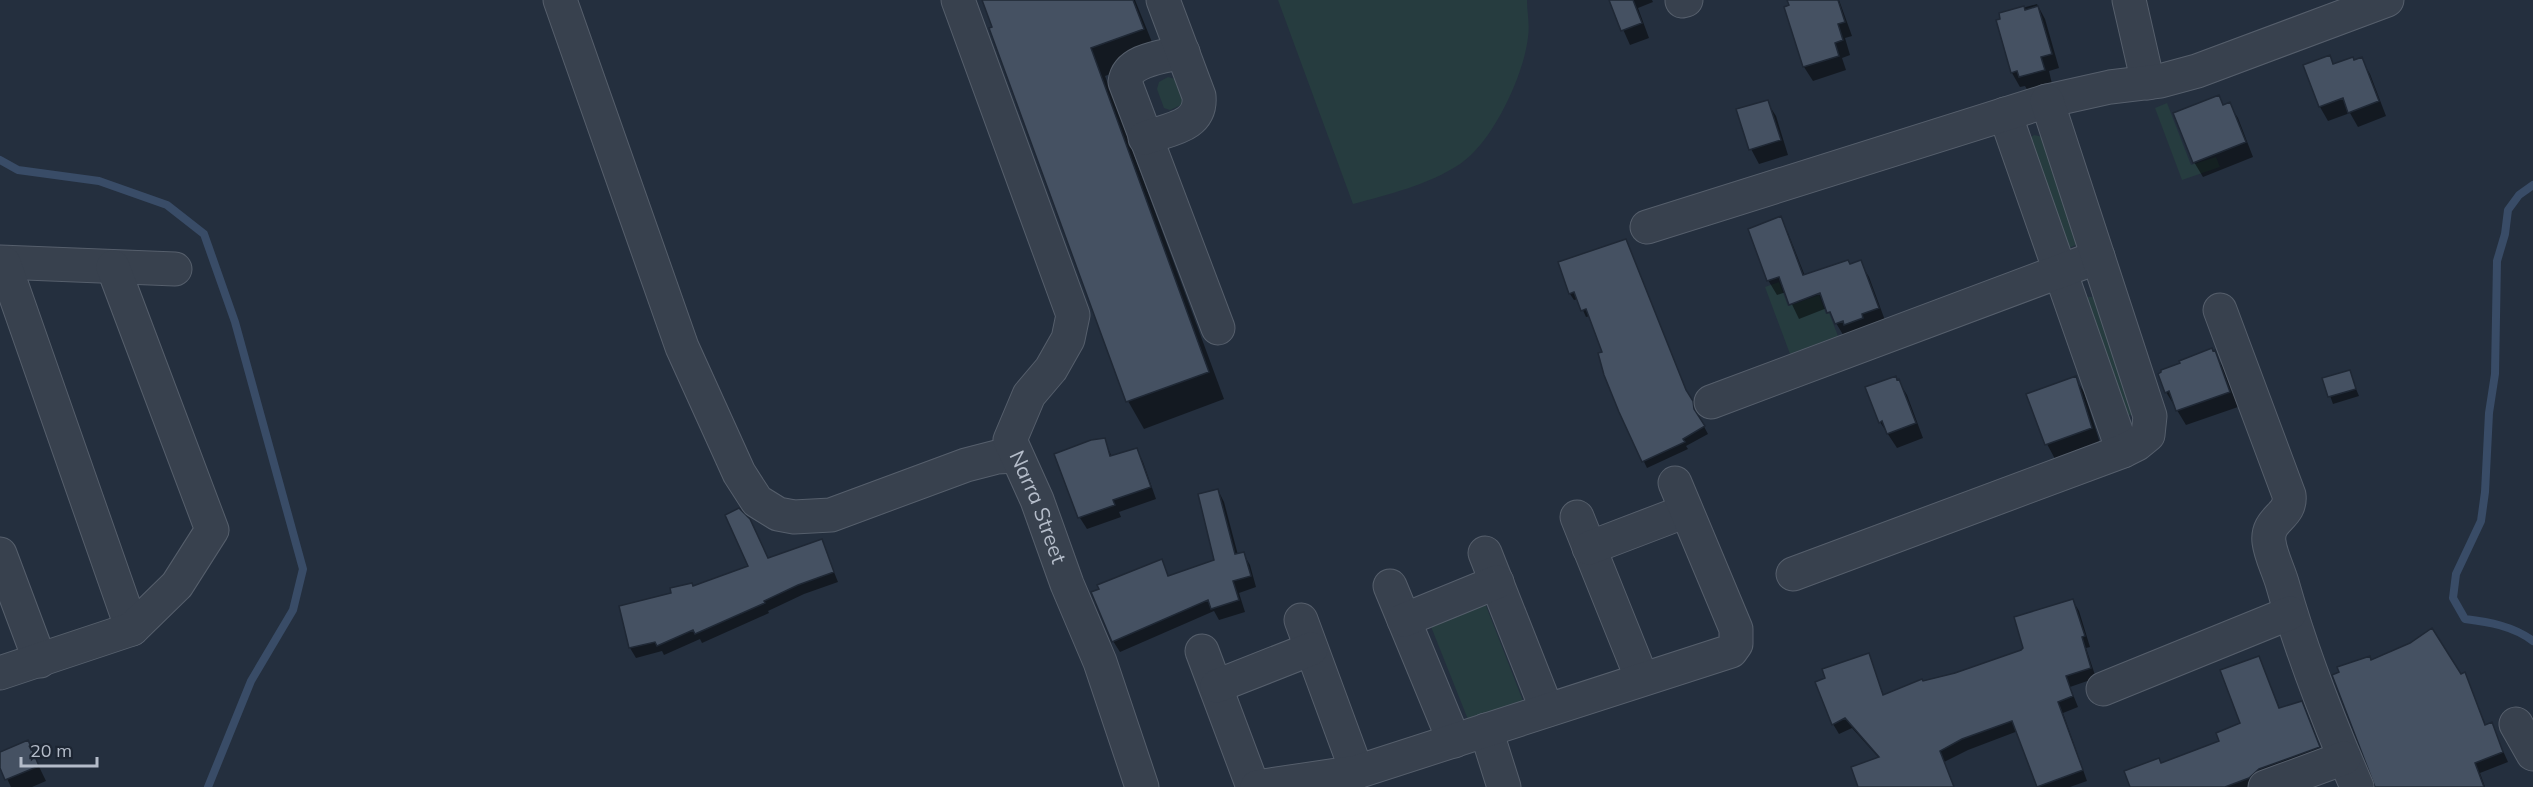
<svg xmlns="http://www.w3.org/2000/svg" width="2533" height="787" font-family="Mulish,sans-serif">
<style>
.green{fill:#263c3f}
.shadow{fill:#0007}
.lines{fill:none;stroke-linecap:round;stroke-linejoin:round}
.stream{stroke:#394c67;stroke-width:8}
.building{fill:#455162;stroke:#1f2835;stroke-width:1.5}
.minor-casing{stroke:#565f6c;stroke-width:35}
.minor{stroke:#38414e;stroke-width:33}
.labels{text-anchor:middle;stroke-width:6;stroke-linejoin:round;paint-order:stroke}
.street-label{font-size:21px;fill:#b4bcc9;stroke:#1d2633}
</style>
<rect width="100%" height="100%" fill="#242f3e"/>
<!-- green -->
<path class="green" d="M1278,0H1527C1527,12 1530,25 1528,37C1524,75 1493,142 1460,164C1428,185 1390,194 1353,204Z
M1168,77L1175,79L1183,99L1181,105L1170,110L1164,108L1157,89L1159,82Z
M2167,103L2191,165L2216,157L2220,167L2182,180L2155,108Z
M2034,135L2043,137L2078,244L2067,249L2029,139Z
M1779,282L1788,306L1819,295L1826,314L1829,313L1838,336L1790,354L1765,287Z
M2089,297H2095L2135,414L2126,416L2086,298Z
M1483,598L1523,701L1469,722L1428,619Z"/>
<!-- shadow -->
<path class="shadow" d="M984,0H1135L1158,57L1105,76L1224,399L1144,429L1128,401Z
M1610,0H1652L1653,2L1638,8L1649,38L1630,45Z
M1801,0H1839L1852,36L1845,38L1850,55L1842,58L1846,70L1813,81L1804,67Z
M2037,4L2045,19L2059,68L2049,71L2052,84L2028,91L2025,86L2020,87L2012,73L2001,14Z
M2329,57L2334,65L2361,59L2370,74L2386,116L2358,127L2350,113L2328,121L2320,107L2305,66Z
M2219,97L2224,106L2229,104L2238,118L2253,157L2203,177L2194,162Z
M1767,102L1776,116L1788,155L1759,164L1751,149Z
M1780,218L1788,233L1805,276L1860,262L1869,277L1886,323L1845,338L1827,308L1799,319L1786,292L1777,295L1768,280Z
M1560,263L1688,397L1708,434L1686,446L1688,449L1647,468L1620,412L1604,353L1590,316L1586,317L1578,299L1574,300L1570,294Z
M2214,352L2223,367L2238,407L2186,425L2166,392Z
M2349,372L2359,396L2333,404L2324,379Z
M1892,378L1898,380L1907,395L1923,438L1897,448L1880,422Z
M2075,378L2084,392L2100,443L2055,459L2047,444Z
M1104,440L1112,457L1137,450L1143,462L1156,499L1119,512L1121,517L1087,529L1080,518L1056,455Z
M1218,490L1224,502L1238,555L1243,553L1250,565L1256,587L1239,593L1245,612L1219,620L1214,611L1120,652L1113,641L1162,561L1169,577L1216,561Z
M821,540L838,582L804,594L768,611L769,613L702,643L700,639L664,655L662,651L636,658L630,648L620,607L693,588Z
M2073,601L2079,611L2090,647L2086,648L2096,678L2070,687L2078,707L2063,713L2087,781L2070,787H2039L2018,731L1968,750L1944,762L1954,787H1860L1879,758L1852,728L1839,734L1833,724L1868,655L1884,696L2021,651Z
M2259,658L2280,709L2301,702L2325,759L2258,787H2131L2161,764L2221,741L2242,724Z
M2371,662L2461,676L2465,674L2486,726L2491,724L2508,762L2480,773L2485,787H2377Z
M27,742L46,781L32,787H11L0,764V753Z"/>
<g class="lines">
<!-- stream -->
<path class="stream" d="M0,160L18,170L99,181L167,205L204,234L235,322L303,569L293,610L251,681L208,787
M2533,185L2519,195L2508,210L2505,234L2497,261L2495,374L2489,413L2485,492L2481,521L2456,574L2453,598L2465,619C2489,622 2513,626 2533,641"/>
</g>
<!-- building -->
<path class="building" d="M982,0H1133L1144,29L1091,48L1209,372L1126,402L989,28L992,27Z
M1609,0H1633L1642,23L1621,31Z
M1787,0H1838L1845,22L1838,24L1843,40L1835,43L1839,56L1803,67L1784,7L1789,5Z
M2024,6L2025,10L2038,6L2052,54L2041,57L2045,70L2019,77L2017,71L2011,73L1996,20L2000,19L1999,13Z
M2330,55L2333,64L2353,57L2354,60L2362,57L2379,101L2348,113L2343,98L2319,107L2303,65Z
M2219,95L2223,105L2230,102L2246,142L2193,163L2173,113Z
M1768,100L1781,140L1749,150L1736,109Z
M1781,216L1803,275L1848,260L1850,264L1861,260L1879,308L1862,314L1863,318L1844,325L1843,321L1835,324L1830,312L1827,313L1820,293L1789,305L1779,277L1767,281L1748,229Z
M1626,239L1686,390L1693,401L1694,409L1705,426L1683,439L1685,442L1642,462L1619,412L1604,375L1598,353L1602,352L1586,309L1581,311L1574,292L1569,294L1558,262Z
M2212,348L2213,351L2215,350L2230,392L2176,411L2169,391L2165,393L2158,374L2161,372V370L2180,363L2179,361Z
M2350,370L2356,389L2328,397L2322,378Z
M1896,376L1897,380L1899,379L1916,423L1887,434L1882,421L1879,423L1865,387Z
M2076,376L2092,428L2045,445L2026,394Z
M1105,438L1110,456L1137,448L1151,487L1113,500L1115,505L1078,518L1054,454L1091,440Z
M1218,489L1235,554L1244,552L1251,576L1233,581L1239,600L1211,609L1208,600L1112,642L1091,592L1099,589L1097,585L1162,559L1168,576L1214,560L1198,494Z
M739,508L750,519L768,558L822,539L834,572L798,585L764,601L765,603L695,634L693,630L657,646L655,642L629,648L619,606L671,593L670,588L692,583L693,586L748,566L725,515Z
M2073,599L2085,636L2082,637L2091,668L2066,676L2073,696L2058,702L2083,770L2037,787L2012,721L1962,739L1940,751L1954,787H1858L1851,767L1879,757L1845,718L1832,725L1815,682L1825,678L1822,669L1869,653L1883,695L1922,679L1923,681L1955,673L2021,650L2023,648L2014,617Z
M2432,628L2461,674L2465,672L2485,725L2492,722L2503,752L2475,763L2484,787H2375L2332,675L2339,672L2337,667L2370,656L2371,660L2410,643Z
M2259,656L2279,708L2302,701L2320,747L2259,769L2249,778L2225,787H2130L2124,771L2159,758L2161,763L2219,741L2216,733L2240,723L2220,670Z
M28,740L39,766L5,780L0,768V752Z"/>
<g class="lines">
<defs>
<g id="minor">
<path d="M560,0L682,347L739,473L757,501L778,514L794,517L831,515L966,465L997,457L1016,456"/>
<path id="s1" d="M958,0L1073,315L1068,339L1051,369L1029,395L1010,440L1037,500L1067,584L1100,662L1142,787"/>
<path d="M2129,0L2148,83"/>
<path d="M1682,1L1686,0"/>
<path d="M1183,52C1164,57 1128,59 1125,82L1218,328"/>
<path d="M2005,114L2123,451"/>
<path d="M1145,138C1169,129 1202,127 1199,96L1163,0"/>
<path d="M1647,227L2047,101L2110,87L2160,81L2197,71L2387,0"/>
<path d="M0,262L175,269"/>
<path d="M4,263L132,629"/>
<path d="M2220,310L2289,495C2292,517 2266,518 2269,542C2271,557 2279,571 2283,586C2302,654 2329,722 2357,787"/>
<path d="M1711,402L2098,257"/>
<path d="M1577,517L1642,679"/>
<path d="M1589,548L1686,511"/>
<path d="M1485,553L1547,710"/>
<path d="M0,554L40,661"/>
<path d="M1793,574L2123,451L2137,444L2148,435L2150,416L2047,101"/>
<path d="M1390,586L1454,741"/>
<path d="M1301,620L1357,772"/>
<path d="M1404,620L1497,582"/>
<path d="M1202,651L1253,787"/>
<path d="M0,673L132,629L177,585L212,530L113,267"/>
<path d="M1217,686L1311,649"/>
<path d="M2103,689L2290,613"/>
<path d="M2516,724L2533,754"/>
<path d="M1486,730L1504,787"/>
<path d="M1257,787L1357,772L1731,651L1736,644V629L1675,483"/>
<path d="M2265,787L2344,758"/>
</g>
</defs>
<!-- minor casing -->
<use href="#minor" class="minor-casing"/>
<!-- minor -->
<use href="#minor" class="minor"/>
</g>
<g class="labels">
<!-- street labels -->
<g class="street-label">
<text dy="7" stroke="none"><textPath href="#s1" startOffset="550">Narra Street</textPath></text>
</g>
</g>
<!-- scale -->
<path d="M21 757v9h76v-9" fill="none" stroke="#b4bcc9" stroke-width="3"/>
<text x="30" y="757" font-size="18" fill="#b4bcc9" stroke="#1d2633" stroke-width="4.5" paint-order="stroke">20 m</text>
</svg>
